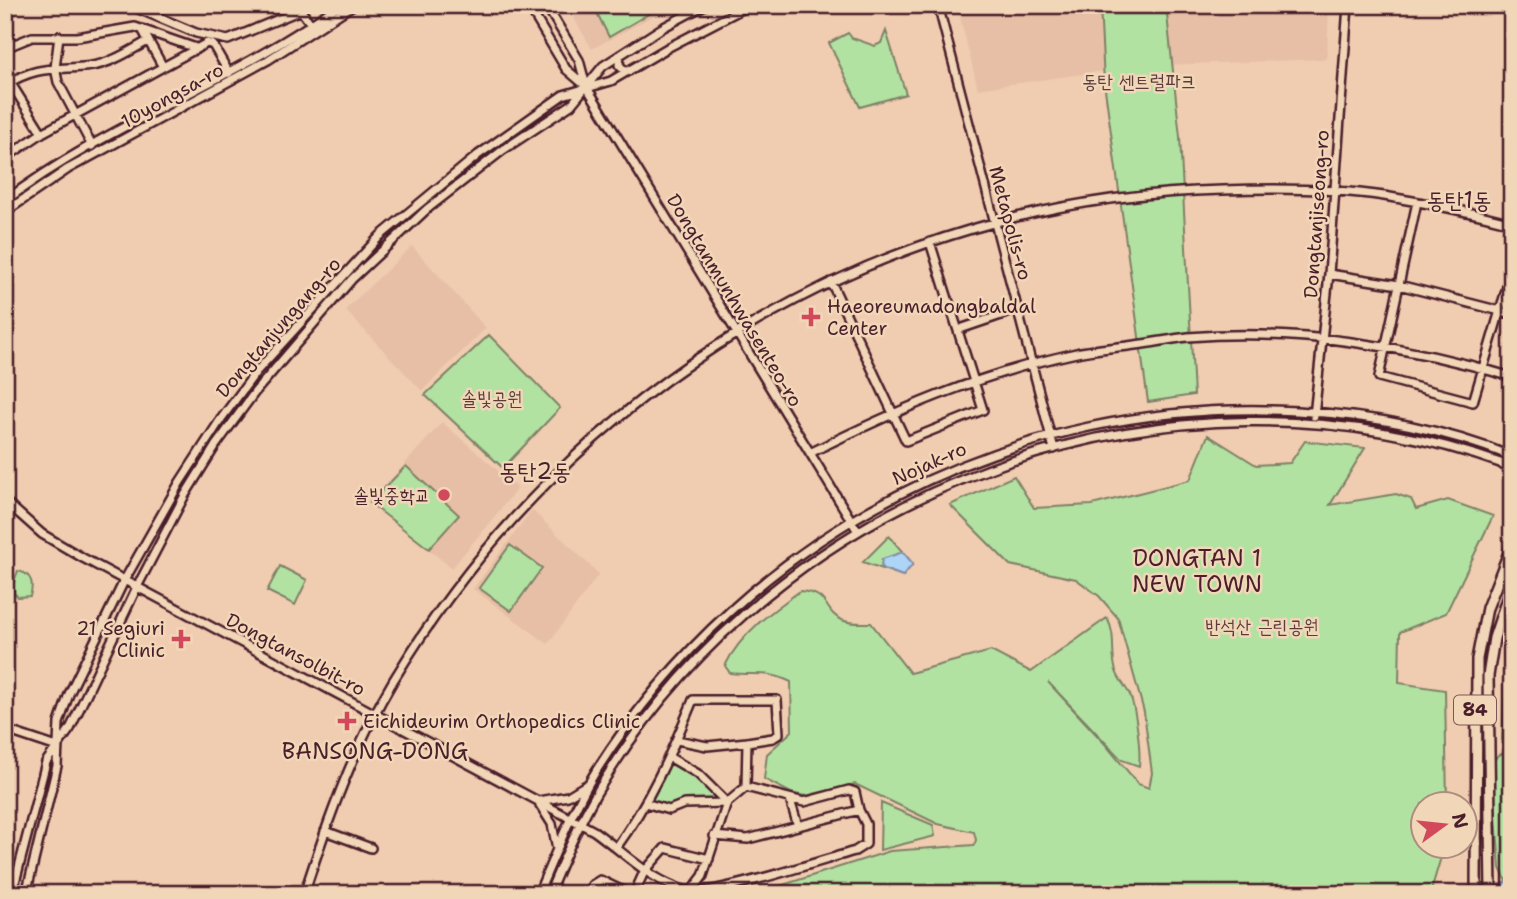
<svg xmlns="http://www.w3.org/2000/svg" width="1517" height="899" font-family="'Shantell Sans','Poor Story',sans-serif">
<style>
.built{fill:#e7bfa6}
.green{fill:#b2e2a2;stroke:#7e8066;stroke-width:2}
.water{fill:#add5f7;stroke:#858ca5;stroke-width:2}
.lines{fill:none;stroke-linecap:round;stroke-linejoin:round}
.minor-casing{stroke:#4a1f2b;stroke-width:12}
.major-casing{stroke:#4a1f2b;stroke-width:14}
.minor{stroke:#f1d6b8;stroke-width:7}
.major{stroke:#f1d6b8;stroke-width:9}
.poi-dot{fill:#d1495b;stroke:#f1d6b8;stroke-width:2.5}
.labels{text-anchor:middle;stroke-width:5;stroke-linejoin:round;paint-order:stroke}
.shield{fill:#f1d6b8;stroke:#7c5655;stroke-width:2}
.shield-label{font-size:18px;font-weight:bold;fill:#4a1f2b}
.park-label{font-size:19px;fill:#5a3c3d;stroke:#f1d6b8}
.street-label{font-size:19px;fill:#4a1f2b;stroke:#f1d6b8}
.poi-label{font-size:19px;fill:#4a1f2b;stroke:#f1d6b8;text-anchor:start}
.quarter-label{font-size:23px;fill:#4a1f2b;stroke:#f1d6b8}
</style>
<rect width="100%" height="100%" fill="#f0cdb1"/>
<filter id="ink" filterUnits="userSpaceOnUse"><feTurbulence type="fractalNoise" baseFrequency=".0143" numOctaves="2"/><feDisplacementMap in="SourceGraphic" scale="14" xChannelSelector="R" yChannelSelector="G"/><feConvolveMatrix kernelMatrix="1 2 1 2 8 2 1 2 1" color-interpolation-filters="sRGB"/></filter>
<g filter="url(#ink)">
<!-- built -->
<path class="built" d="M566,5H656L660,12L592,49Z
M957,5H1329L1327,59L1138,66L978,89Z
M412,246L486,328L422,391L345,310Z
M442,422L518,488L452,568L370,503Z
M532,510L599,574L548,644L473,589Z"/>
<!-- green -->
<path class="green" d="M593,5H646L650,13L609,37Z
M1100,5H1166L1180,137L1194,395L1148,402L1104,82Z
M886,31L906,94L860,107L829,43L848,33L852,38L875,46L881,43Z
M489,335L560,408L503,468L425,395Z
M1208,435L1256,465L1290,463L1305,441L1365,448L1330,505L1396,494L1411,499L1416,509L1448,500L1493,516L1446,613L1400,632L1399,683L1445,690L1447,804H1422V846L1444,847L1430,894H747L767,890L890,851L974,845L976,840L974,832L938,824L855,784L805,796L791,793L764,779L767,754L792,731L791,682C766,670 756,676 730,673L725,666C740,634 772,611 800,591C831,593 823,612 842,620C850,624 862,623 871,623L910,673L991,651L1031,672L1107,618C1117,636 1110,653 1116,671C1119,680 1126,687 1130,695C1136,710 1141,751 1139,766L1122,760L1048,682L1106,745L1138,784L1149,788L1152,773L1144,712L1118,618L1099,596L1076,579L1010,565L950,505L1014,476L1034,508L1092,505L1190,480Z
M406,466L459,515L429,549L370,503Z
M889,536L913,564L903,576L863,562Z
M510,545L542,568L511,611L479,588Z
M280,566L307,580L295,605L267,591Z
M18,571C32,574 34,584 30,596L18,597L14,593L13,584Z
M1506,660L1512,663V743L1502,744Z
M1508,752H1512V879L1506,880L1500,868L1492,764L1498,755Z
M670,758L688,768L725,802L670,809L647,803Z
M881,803L933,825L935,836L880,850Z"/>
<!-- water -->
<path class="water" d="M903,552L913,564L903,576L884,569L881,565L882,559Z
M1512,879V894H1482Z"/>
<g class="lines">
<defs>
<path id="minor" d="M129,5L196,33L228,40L301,10
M297,5L313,27
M528,5L566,69L586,86L599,107L857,530
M546,5L579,60L586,86
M938,5L1054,449
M142,29L163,67
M59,36L55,68L58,82L92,146
M5,48L32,37H77L135,27L196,48
M620,55L619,65L625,71H629
M10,82L42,133
M5,85C40,64 55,71 92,66C112,63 131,50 148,41
M5,158L42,133L207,43L213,45L229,73
M5,201C108,123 234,81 339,5
M1417,202L1379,377L1473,402L1512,270
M5,212L68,169L268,60L353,5
M1329,274L1399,285L1512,314
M831,282L906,441L983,410L930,242
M963,328L1010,312
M1314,416L1329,274L1348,5
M810,453C894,411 980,374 1072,354C1093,349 1114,348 1135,345C1153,343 1170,339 1188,337C1293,328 1411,346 1512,377
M5,501L42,534L83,558L594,831C625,853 650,881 688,891C710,897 826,859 855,851L866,844V824L859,810L855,792L849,790L804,802L746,787L747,742L773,738L779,734L777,700H693C672,751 649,803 616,848
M9,731L57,747
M677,740L707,746L747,742
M669,757L698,774L727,803L746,787
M790,800L798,826
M539,801L568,796L586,785
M645,803L669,810L684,804L727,803L703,876L690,893
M540,805L552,824L557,849
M325,831L371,848
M714,836L748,839L859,810
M12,894L46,762L70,729L137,587L185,495L216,445L255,392L352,279L427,209L503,150L571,105L603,66L662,28L705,5
M26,894L57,766L59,723L69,694L124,581L180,482L221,419L256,372L380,236L478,155L563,95L611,81L669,47L750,5
M304,894C327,823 354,746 393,681C570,387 878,198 1223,190C1276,188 1331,188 1384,196C1427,203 1470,212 1512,223
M538,894C556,852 572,810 596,771C748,531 1015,395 1297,411C1369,415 1444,429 1511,456
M549,894C563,860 578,826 596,794C777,485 1169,343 1506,465
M590,894L592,885L600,880L629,894
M634,894L644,872L665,848L709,859"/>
<path id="major" d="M1507,454L1512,455
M1503,464L1512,470
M1476,894L1477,659L1487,608L1512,545
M1491,894L1488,676L1494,638L1512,584"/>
</defs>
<!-- minor casing -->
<use href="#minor" class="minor-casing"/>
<!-- major casing -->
<use href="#major" class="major-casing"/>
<!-- minor -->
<use href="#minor" class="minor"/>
<!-- major -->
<use href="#major" class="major"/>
</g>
</g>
<!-- markers -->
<g class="poi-dot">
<path d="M807.5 306.5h7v7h7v7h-7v7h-7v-7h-7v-7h7z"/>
<circle cx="444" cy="495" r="7"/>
<path d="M177.5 628.5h7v7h7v7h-7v7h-7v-7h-7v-7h7z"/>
<path d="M343.5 710.5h7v7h7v7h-7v7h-7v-7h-7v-7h7z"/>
</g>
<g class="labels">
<!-- shield labels -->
<rect class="shield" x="1454" y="695.5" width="42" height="29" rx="5"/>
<g class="shield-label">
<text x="1475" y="716">84</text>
</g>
<!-- park labels -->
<g class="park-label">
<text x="1139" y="88">동탄 센트럴파크</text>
<text x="492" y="405">솔빛공원</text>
<text x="1262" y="633">반석산 근린공원</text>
</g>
<!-- street labels -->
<g class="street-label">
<text transform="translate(172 95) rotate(-29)" y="7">10yongsa-ro</text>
<text transform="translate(1316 214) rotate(-86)" y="7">Dongtanjiseong-ro</text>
<text transform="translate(1011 223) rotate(75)" y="7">Metapolis-ro</text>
<text transform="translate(735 300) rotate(59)" y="7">Dongtanmunhwasenteo-ro</text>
<text transform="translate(278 327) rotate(-49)" y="7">Dongtanjungang-ro</text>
<text transform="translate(929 463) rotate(-24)" y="7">Nojak-ro</text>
<text transform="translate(296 654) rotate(28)" y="7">Dongtansolbit-ro</text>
</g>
<!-- poi labels -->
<g class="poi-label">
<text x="827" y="313">Haeoreumadongbaldal<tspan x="827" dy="22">Center</tspan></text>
<text x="430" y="502" text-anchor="end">솔빛중학교</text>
<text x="165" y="635" text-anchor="end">21 Segiuri<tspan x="165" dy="22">Clinic</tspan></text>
<text x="363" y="728">Eichideurim Orthopedics Clinic</text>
</g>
<!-- quarter labels -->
<g class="quarter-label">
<text x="1459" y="208">동탄1동</text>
<text x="535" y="479">동탄2동</text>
<text x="1197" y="566">DONGTAN 1<tspan x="1197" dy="26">NEW TOWN</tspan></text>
<text x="375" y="759">BANSONG-DONG</text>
</g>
</g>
<!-- margin -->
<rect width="1517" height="899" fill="none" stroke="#f1d6b8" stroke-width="28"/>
<rect x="14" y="14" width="1489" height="871" fill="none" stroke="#4a1f2b" stroke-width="2.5" filter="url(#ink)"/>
<!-- north arrow -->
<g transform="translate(1444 825) rotate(75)"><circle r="33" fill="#f1d6b8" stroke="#ae8d80" stroke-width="2"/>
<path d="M0-5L12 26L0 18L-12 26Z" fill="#d1495b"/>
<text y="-10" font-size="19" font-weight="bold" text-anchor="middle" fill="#4a1f2b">N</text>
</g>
</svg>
